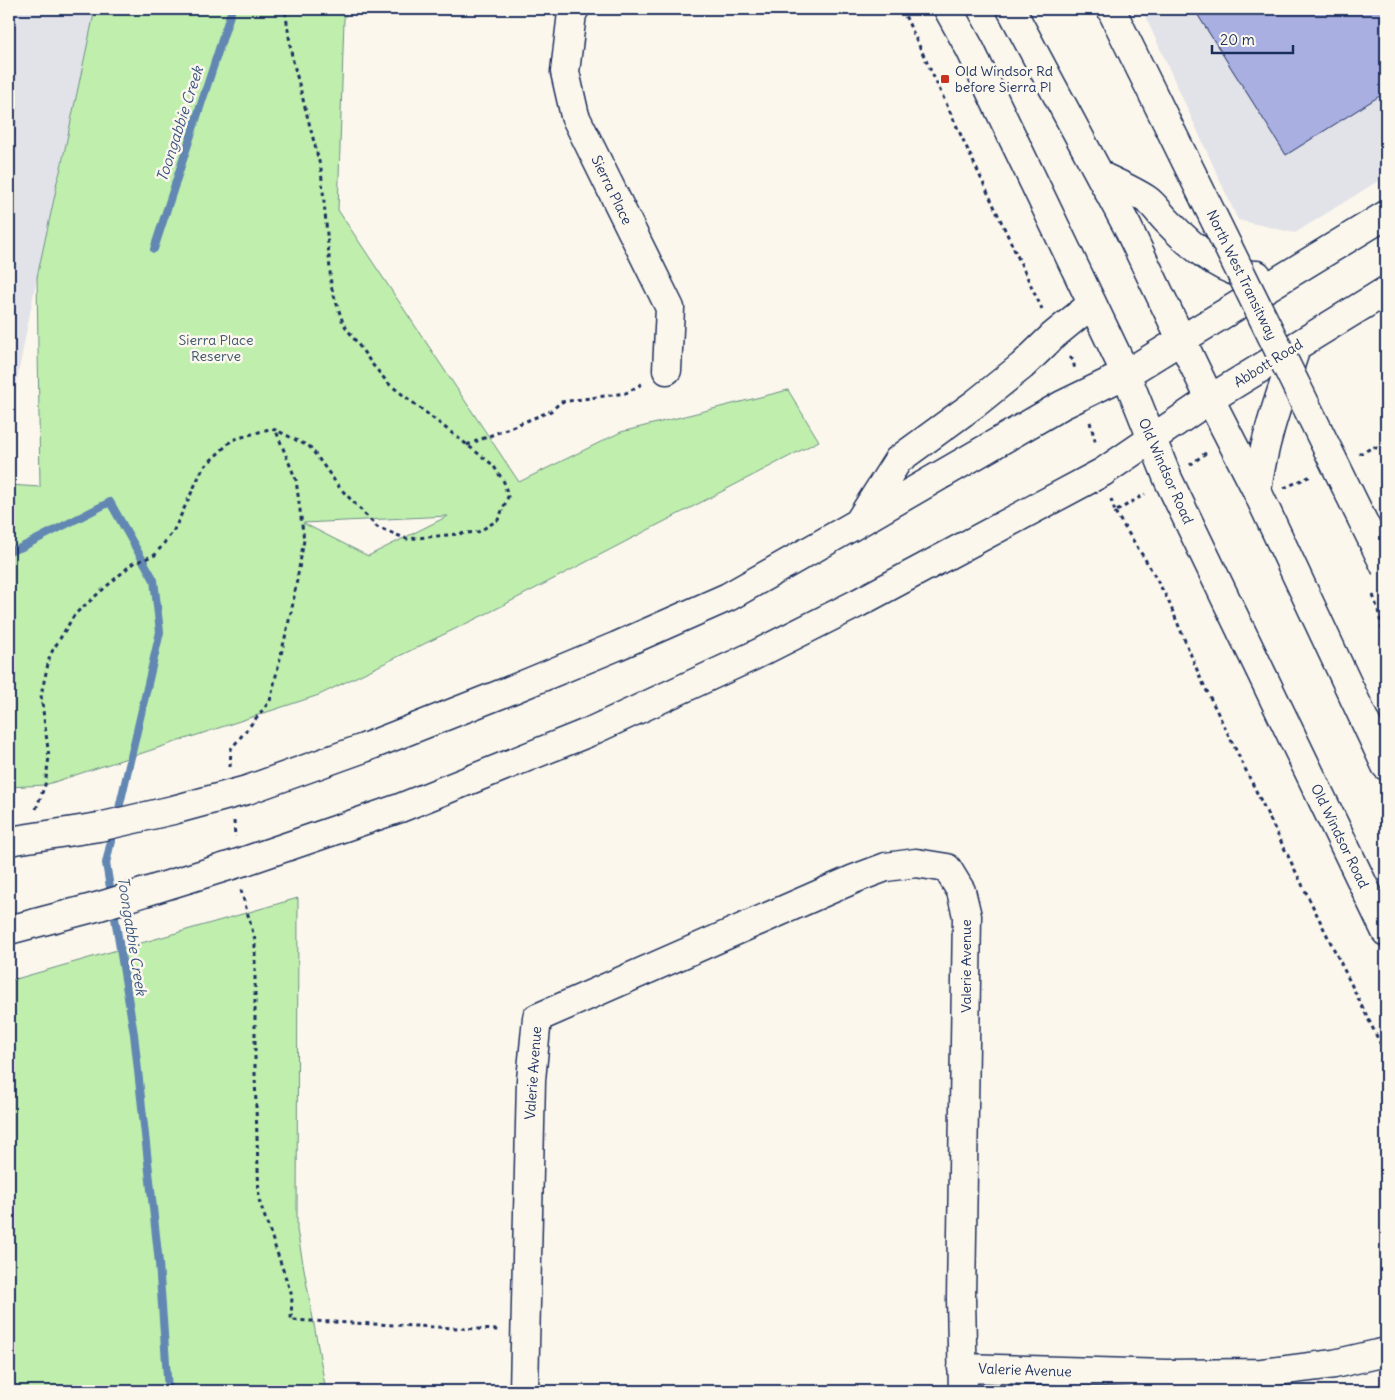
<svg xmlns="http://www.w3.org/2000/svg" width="1395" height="1400" font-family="Delius,sans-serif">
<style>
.built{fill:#e2e2e9}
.green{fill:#bfeead;stroke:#6d8e86;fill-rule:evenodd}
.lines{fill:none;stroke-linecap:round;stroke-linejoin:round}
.stream{stroke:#6287b3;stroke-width:8}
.building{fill:#a9b0e1;stroke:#1b2f5e}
.minor-casing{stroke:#1b2f5e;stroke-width:31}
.major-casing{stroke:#1b2f5e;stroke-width:31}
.highway-casing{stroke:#1b2f5e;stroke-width:31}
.path{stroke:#1b2f5e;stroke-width:3;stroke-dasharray:4 4;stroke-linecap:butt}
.minor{stroke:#fbf7ec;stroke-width:28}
.major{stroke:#fbf7ec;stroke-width:28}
.highway{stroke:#fbf7ec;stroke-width:28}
.minor-bridge-casing{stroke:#1b2f5e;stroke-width:31;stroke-linecap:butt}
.highway-bridge-casing{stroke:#1b2f5e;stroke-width:31;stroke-linecap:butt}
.minor-bridge{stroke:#fbf7ec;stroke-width:28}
.highway-bridge{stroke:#fbf7ec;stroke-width:28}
.poi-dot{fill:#c8321e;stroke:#fbf7ec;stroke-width:2}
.labels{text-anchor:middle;stroke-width:5;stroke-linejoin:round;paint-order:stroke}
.poi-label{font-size:14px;fill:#1b2f5e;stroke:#fbf7ec;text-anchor:start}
.street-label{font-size:14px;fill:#1b2f5e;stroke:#fbf7ec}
.park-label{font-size:14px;fill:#3c556e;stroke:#fbf7ec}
.water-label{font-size:15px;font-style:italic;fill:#385482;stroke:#fbf7ec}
</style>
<rect width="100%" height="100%" fill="#fbf7ec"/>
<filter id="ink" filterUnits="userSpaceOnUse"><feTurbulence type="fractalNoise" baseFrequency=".02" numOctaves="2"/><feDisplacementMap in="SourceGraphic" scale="10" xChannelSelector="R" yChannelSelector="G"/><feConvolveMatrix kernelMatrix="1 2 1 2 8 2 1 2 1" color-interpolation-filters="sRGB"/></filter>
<g filter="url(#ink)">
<!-- built -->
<path class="built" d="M9,9H95L37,277L9,421Z
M1142,9H1386V176L1295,233L1238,220Z"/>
<!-- green -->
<path class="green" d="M95,9H348L344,19L338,210L519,482L621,432L788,390L819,441L494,610L319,695L45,785L9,787V485L40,487L37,277L57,185H56L60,172ZM448,516L368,556L303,523Z
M298,898L297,1230L326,1391H9V981Z"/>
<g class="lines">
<!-- stream -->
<path class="stream" d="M154,249L232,9
M9,551L20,548L110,502L154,580L160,632L117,817
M114,828L106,863L134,1034L159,1263L168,1391"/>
</g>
<!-- building -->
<path class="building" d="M1194,9H1386V92L1286,155Z
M9,105H16L9,214Z"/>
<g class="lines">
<defs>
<path id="minor" d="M575,9L572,13L565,72L575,116L670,308L667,370
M962,1368L1167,1374L1262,1373L1334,1364L1386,1352
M524,1391L531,1080L537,1018L854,879L886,867L916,863L947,868L961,891L967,916L961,1298L963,1391"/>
<path id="major" d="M1101,176C1116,183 1132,190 1146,199C1154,204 1160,214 1167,221C1189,244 1224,276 1257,275
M1181,340L1386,215
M1210,399L1386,291
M1257,491C1263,443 1279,399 1294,354"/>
<path id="highway" d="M948,9L970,49L1126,374L1168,479L1386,932
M1011,9L1127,226L1210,399L1257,491L1386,766
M860,520L898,460L976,403L1022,366L1054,335L1092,304
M247,790L364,748L506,692L617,646L728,597L858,523L1062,405L1126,374L1181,340
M245,861L400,808L587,733L753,656L858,603L1103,472L1210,399"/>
</defs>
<!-- minor casing -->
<use href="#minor" class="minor-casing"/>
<!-- major casing -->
<use href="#major" class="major-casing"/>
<!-- highway casing -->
<use href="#highway" class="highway-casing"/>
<!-- path -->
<path class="path" d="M902,9L1042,309
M1070,357L1073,360L1075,370
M1090,422L1096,444
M467,445L551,411L561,402L626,393L645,382
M1359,454L1374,447L1386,452
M1190,465L1207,452
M1284,488L1311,476
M1111,499L1115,512L1145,494
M1115,512L1148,564L1168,600L1200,677L1386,1055
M1373,595C1378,609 1381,621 1383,635C1384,645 1383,654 1386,663
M230,767L231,749L270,701L292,608L304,540L296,480L276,431
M36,809L45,785L49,757L41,695L50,655L75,614L132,564L155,555L174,530L203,468L232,440L269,429L276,430L310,447L340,488L377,527L407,539L478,532L498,520L508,497L504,482L493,465L389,384L372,364L343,323L331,286L329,256L321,169L292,57L285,9
M234,821L235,837
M9,879L13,868
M241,890L255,940V1075L259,1200L292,1296L291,1320L498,1330"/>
<!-- minor -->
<use href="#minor" class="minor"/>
<!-- major -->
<use href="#major" class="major"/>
<!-- highway -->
<use href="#highway" class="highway"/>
<defs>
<path id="minor-bridge" d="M1111,9L1386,568"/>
<path id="highway-bridge" d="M9,841L99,827L173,810L247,790
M9,930L100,906L245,861"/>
</defs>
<!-- minor-bridge casing -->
<use href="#minor-bridge" class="minor-bridge-casing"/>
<!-- highway-bridge casing -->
<use href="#highway-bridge" class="highway-bridge-casing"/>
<!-- minor-bridge -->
<use href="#minor-bridge" class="minor-bridge"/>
<!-- highway-bridge -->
<use href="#highway-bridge" class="highway-bridge"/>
</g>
</g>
<!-- markers -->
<rect class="poi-dot" x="940" y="74" width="10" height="10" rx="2.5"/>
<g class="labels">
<!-- poi labels -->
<g class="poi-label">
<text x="955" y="76">Old Windsor Rd<tspan x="955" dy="16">before Sierra Pl</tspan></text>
</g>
<!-- street labels -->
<g class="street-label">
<text transform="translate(612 190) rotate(64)" y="5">Sierra Place</text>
<text transform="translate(1242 275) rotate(64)" y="5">North West Transitway</text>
<text transform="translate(1268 363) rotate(-32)" y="5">Abbott Road</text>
<text transform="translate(1166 471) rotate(66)" y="5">Old Windsor Road</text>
<text transform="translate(1340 836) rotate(64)" y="5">Old Windsor Road</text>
<text transform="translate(966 966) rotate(-90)" y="5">Valerie Avenue</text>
<text transform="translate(533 1073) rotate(-86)" y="5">Valerie Avenue</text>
<text transform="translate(1025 1370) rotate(2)" y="5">Valerie Avenue</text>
</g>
<!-- park labels -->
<g class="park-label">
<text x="216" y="345">Sierra Place<tspan x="216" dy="16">Reserve</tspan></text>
</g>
<!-- water labels -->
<g class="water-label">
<text transform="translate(180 124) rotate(-72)" y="5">Toongabbie Creek</text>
<text transform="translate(132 936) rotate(81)" y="5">Toongabbie Creek</text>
</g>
</g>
<!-- margin -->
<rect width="1395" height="1400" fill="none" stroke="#fbf7ec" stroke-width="30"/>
<rect x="15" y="15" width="1365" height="1370" fill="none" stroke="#1b2f5e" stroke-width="2" filter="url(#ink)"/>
<!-- scale -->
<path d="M1212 45v8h81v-8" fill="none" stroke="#1b2f5e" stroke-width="2.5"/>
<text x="1220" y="45" font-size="15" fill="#1b2f5e" stroke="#fbf7ec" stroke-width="4" paint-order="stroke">20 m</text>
</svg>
